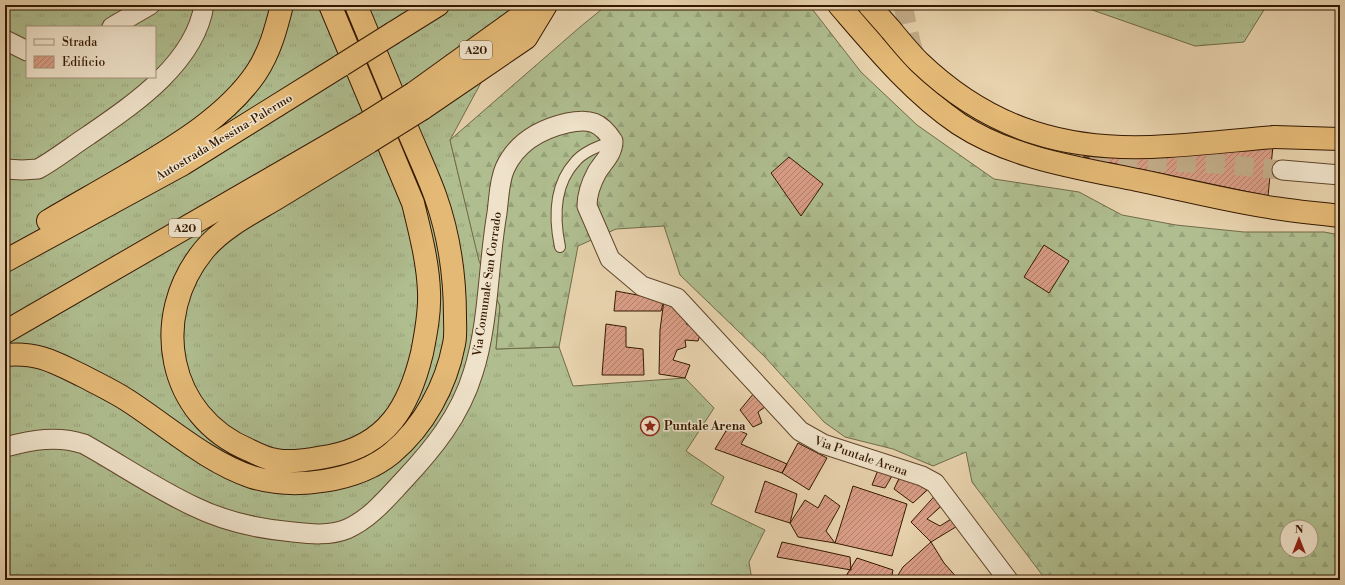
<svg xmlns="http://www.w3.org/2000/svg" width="1345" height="585" font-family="'Libre Bodoni',serif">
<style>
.grass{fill:url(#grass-tufts);stroke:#726b48;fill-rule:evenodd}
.forest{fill:url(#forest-firs);stroke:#726b48;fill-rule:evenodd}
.building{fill:url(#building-hatch);stroke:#351900}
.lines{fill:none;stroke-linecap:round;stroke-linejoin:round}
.street-tunnel{stroke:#c3ad8a;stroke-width:19;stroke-dasharray:19 10;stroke-linecap:butt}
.lane-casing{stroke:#62472b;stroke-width:12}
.street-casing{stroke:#62472b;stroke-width:21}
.highway-casing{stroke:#351900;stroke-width:24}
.lane{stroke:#efe2ca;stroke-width:10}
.street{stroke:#efe2ca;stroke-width:19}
.highway{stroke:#e4b976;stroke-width:22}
.highway-bridge-casing{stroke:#351900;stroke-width:24;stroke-linecap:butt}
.highway-bridge{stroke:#e4b976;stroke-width:22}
.labels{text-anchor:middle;stroke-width:3;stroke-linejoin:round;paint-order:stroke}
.shield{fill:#efe2ca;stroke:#6d553d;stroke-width:1}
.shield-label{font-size:11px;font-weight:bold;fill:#351900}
.street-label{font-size:12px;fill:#351900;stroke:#efe2ca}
.poi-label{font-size:12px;font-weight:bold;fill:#351900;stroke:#efe2ca;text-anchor:start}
</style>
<defs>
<pattern id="grass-tufts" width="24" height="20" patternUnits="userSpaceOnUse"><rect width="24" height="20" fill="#afbd8f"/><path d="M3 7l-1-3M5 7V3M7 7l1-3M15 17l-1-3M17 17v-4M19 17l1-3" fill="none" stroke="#97a27a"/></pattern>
<pattern id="forest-firs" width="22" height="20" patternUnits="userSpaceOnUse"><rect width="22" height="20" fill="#afbd8f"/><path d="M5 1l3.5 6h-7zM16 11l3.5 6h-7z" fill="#97a27a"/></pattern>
<pattern id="building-hatch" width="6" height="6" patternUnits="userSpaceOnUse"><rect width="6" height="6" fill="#d99d86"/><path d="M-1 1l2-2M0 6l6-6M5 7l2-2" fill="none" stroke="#b17f6b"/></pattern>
</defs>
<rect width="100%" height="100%" fill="#e7d2ad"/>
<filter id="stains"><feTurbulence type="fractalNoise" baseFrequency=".005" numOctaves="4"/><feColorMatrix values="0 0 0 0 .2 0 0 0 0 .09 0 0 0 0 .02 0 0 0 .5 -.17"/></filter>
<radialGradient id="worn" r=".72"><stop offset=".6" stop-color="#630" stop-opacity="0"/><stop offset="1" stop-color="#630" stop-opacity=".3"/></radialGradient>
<!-- grass -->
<path class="grass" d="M5,5H523L450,140L477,251L500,306L496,349L559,347L573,386L685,378L714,408L686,451L724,477L711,504L765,530L749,562L752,580H5ZM27,27H155V77H27Z
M1078,5H1267L1244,42L1195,46Z"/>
<!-- forest -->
<path class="forest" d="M607,5H809L861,72L917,125L994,179L1079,192L1122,215L1176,225L1244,232H1324L1340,235V580H1046L972,482L966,452L933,466L893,449L845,437L824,422L765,357L680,275L664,226L616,229L578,246L559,347L496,349L500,306L479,261L450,140L580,27ZM1287,527H1311V551H1287Z"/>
<!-- building -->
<path class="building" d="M1273,146L1268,196L1083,157L1207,153Z
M789,157L823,184L801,216L771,173Z
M1044,245L1069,261L1049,293L1024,277Z
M616,291L664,300L661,311H614Z
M664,300L693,314L686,324L701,332L698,341L685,340L686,347L677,350L673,360L690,365L685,378L659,374L660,330Z
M606,324L626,327V347L643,349L644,375H602Z
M759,387L772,402L758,412L762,423L753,427L740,410Z
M729,426L747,434L741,444L787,464L782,473L715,449Z
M798,443L827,458L809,490L782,473Z
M878,470L892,476L885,488L872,485Z
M903,470L935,483L913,503L894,489Z
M765,481L797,494L790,523L755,512Z
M853,486L907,504L892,556L835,543Z
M940,490L948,500L927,519L940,526L959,514L964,522L931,542L911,522Z
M825,495L840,506L826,531L835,543L798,537L790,523L805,500L818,508Z
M782,542L850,557L851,570L777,557Z
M931,542L944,563L959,580H895L903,567Z
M857,558L893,570L891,580H862L846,576Z"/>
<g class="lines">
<!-- street-tunnel -->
<path class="street-tunnel" d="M903,5C910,38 917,84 947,105
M1061,155L1101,160L1218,164L1282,170"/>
<defs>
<path id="lane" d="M560,247C554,218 554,185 575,162C584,151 600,146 613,141"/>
<path id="street" d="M112,27L150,5
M5,40L27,51
M5,169L22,170L38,169C56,159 72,146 89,135C134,104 195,63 204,5
M1282,170L1340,175
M5,447C32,440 57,435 84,444C120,464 155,488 193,506C223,521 259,529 293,532C310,534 330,536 347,529C370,519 387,498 403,481C433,449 460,416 473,373C489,324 488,264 497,213C499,198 499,181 505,168C517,142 541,129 567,123C590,118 601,122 613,141C613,154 603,162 597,172C591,183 587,194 587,206L610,259L642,286L677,298L800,431L823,444L922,476L935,483L1008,580"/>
<path id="highway" d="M330,5L413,203C420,232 428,262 429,292C430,312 426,333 422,353C409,407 387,445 330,456C313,459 293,463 276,460C267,459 257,454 249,450C167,416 149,317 204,250C222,228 252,213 277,198C308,179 338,161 369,142
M839,5C876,48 912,92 959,124C1011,158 1078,168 1137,180C1181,189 1224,200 1268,207C1292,211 1316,213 1340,216
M869,5L891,30
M393,33L438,5
M414,93L536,5
M422,109L526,38L546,5
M1274,137L1340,139
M48,221C75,205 102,190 129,174C174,147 226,117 256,73C270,52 276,29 282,5
M5,261L183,164L342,65
M5,332L365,124
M5,355C38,352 54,362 83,376C98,384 113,391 127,400C166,425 207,462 252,477C294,490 357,482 392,453C424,426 446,386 454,344C456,336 455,326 455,317C455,276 449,234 435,195C427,173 416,150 407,128C390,87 373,46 356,5"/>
</defs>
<!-- lane casing -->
<use href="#lane" class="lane-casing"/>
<!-- street casing -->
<use href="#street" class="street-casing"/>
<!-- highway casing -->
<use href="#highway" class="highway-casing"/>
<!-- lane -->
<use href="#lane" class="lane"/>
<!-- street -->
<use href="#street" class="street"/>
<!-- highway -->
<use href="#highway" class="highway"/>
<defs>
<path id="highway-bridge" d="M891,30C900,41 909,52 919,62C991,131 1070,153 1168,146C1203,144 1238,140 1274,137
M342,65L393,33
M365,124L414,93
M369,142L422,109"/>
</defs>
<!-- highway-bridge casing -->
<use href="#highway-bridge" class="highway-bridge-casing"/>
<!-- highway-bridge -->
<use href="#highway-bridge" class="highway-bridge"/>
</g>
<!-- icons -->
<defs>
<symbol id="sight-ring" viewBox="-11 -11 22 22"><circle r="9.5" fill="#efe2ca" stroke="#8f2418" stroke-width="1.5"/><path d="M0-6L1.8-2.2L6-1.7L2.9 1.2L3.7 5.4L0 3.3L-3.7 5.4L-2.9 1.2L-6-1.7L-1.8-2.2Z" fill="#8f2418"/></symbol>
</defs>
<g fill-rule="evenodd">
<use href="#sight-ring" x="639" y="415" width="22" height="22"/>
</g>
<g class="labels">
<!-- shield labels -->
<g class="shield">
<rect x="460" y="41" width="32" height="18" rx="3"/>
<rect x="169" y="219" width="32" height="18" rx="3"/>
</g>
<g class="shield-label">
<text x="476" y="54">A20</text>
<text x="185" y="232">A20</text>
</g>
<!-- street labels -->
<g class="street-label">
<text transform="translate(224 137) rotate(-31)" y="4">Autostrada Messina-Palermo</text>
<text transform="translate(487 284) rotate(-82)" y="4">Via Comunale San Corrado</text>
<text transform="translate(861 456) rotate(19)" y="4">Via Puntale Arena</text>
</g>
<!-- poi labels -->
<g class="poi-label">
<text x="664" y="430">Puntale Arena</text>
</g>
</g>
<!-- margin -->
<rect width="1345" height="585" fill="none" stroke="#e7d2ad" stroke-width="20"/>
<rect x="6" y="6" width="1333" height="573" fill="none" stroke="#351900" stroke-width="2"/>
<rect x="10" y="10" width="1325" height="565" fill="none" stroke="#351900"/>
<!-- legend -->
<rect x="26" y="26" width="130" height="52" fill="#efe2ca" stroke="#a59279"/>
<rect x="34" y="39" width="20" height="6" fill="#efe2ca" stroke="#a59279"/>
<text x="62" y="46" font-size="12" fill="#351900">Strada</text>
<rect x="34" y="56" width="20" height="12" fill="url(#building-hatch)" stroke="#a59279"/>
<text x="62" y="66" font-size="12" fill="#351900">Edificio</text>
<!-- north arrow -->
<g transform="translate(1299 539)"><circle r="19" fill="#efe2ca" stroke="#a59279"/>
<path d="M0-3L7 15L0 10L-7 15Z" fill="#8f2418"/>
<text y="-6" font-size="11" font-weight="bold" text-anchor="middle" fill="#351900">N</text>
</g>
<rect width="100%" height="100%" filter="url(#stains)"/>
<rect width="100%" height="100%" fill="url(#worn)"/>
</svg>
